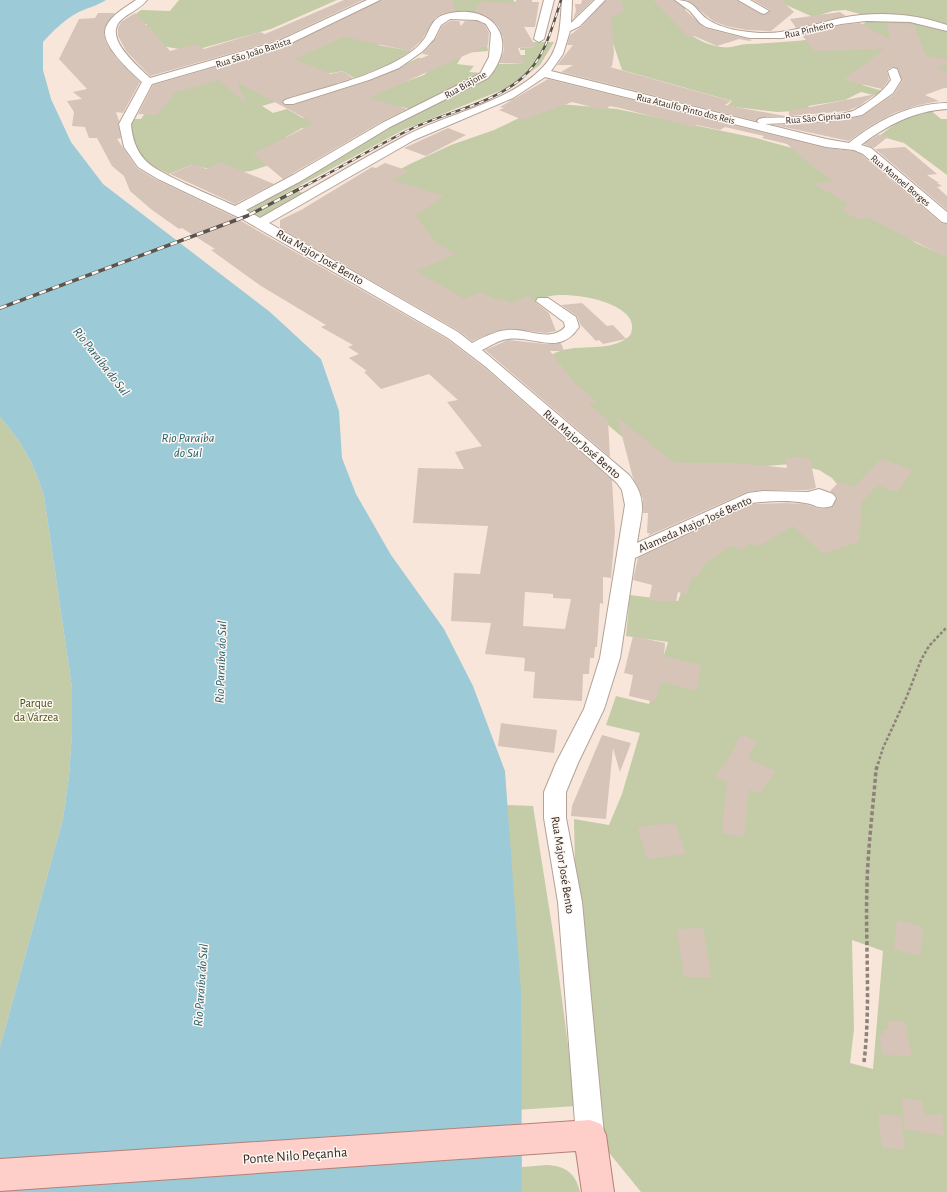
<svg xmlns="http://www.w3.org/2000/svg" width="947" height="1192" font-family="'Alegreya Sans',sans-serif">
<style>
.green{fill:#c4cba7;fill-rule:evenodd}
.water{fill:#9ccad7}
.building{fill:#d6c4b9;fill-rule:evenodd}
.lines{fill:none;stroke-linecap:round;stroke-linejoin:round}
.minor-casing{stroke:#b3a296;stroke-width:2}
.major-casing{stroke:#b78078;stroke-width:2}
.path-far1{stroke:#8d8179;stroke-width:2.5;stroke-dasharray:3 2;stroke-linecap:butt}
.path{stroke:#8d8179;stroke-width:3.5;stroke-dasharray:4 2.5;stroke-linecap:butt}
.minor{fill:#fff;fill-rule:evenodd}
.major{fill:#fecec8;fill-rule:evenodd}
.rail-far1-casing{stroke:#5c534c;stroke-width:2.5}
.rail-casing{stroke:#5c534c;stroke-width:3.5}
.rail-far1{stroke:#fdf6f1;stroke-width:1.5;stroke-dasharray:5;stroke-linecap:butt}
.rail{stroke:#fdf6f1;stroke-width:2.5;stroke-dasharray:7;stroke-linecap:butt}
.labels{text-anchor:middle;stroke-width:3;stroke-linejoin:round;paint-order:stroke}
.far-street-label{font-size:10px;fill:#322b26;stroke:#fdf6f1}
.street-label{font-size:12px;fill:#322b26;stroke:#fdf6f1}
.park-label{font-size:12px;fill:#495015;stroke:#fdf6f1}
.water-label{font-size:13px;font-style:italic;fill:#225f6d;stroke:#fdf6f1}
.near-street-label{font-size:14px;fill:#322b26;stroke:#fdf6f1}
</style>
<rect width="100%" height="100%" fill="#f8e6da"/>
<!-- green -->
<path class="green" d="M179,0H337L271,29L199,49H179L162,46L146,26L147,24L124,23L141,10L170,11Z
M413,0H513L515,2H525L482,15L459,13L448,14L435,11L378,45L411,51L388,65L354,78L343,71L326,74L338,84L262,106L273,113L287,109L303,118L424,75L427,72L404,65L418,58L438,60L450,46L429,44L434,38L468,40L487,44L488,51L464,53L457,64L474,66L469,72L483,73L410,109L401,107L393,111L311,131L302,128L286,137L306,143L266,166L251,171L242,172L214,170L192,165L169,174C151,165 141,161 134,140C131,132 130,127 133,119H141L145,113L162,96L259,64L245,58L261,53L277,60Z
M611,0H676L686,7L684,12L685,31C696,39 707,45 721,47C731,49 739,44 749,44C786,42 835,41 868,21L867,16L845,10L833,11L813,17L775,0H947V88L901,85L904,78L899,61L869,79L862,85L883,91L877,96L861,92L845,100L808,106L812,110L777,112L727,106L732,101L622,70L612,40L608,24Z
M534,42H554L540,65L512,86L403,130L251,212L245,210L361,141L481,82L491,74L498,64H522L521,59L518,55H525V50H520V48L534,47L532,43Z
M560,104L617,109L756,138L803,151L916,243L947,257V1192H641L593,1133L575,866L574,819L609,825L622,794L640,733L606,725L616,696L649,704L668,642L626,636L630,595L678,601L686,578L725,548L741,540L834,513L840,488L832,478L819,470L792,464L665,473L595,414L551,355C575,341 605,354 627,338C632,335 632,330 632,325C629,301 570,292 551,296C537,298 513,314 499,321L416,277L382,179L408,165L451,145L494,130L532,112ZM852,940L883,951L873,1069L850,1063L854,1029Z
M929,109L941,119H947V175L904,143L879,136L899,121Z
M298,191L308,195L259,220L249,216Z
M0,417C22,442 34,463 44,496L72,688V732L69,776L63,819L0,1047Z
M478,804L533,806L554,939L576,1106L501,1111Z
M547,1165C566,1166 576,1174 580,1192H522V1167Z"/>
<!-- water -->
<path class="water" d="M0,0H106C97,6 86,8 77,13C63,21 53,31 43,42V70L51,99L71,142L103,184L270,312L321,359L339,411L342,458L356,494L391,555L444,629L473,686L505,771L521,992L522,1192H0V1047L63,819L69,776L72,732V688L44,496C34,463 22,442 0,417Z"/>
<!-- building -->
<path class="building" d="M344,0H363L278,40L150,76L126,51L118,36V28L121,22L135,13L170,51L195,44L204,49L260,32L265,34Z
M381,0H452L456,11L442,14L435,18L422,40L410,51L344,37L295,59L330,74L343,71L353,78L285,99L282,102L284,105H293L369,81L429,55L422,54L435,40L442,26L450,21H459L461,26L465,21H477L485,25L489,33L488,45L369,98L407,109L381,122L283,179L253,154L314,123L237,82L247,105L219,80L176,92L157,115L138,114L153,85L287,46Z
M516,0H532V2H539L535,27H524L536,47L518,48L524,64L499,63L504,50L503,37L498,26L488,17L474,11L483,1L516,4Z
M582,0H593L573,19L576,11L575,4H581Z
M606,0H621L624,11L611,18L614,53L612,66L610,67L731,101L725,105L785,116L763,117L756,121L561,72L573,65H557L573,45H567L570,35L581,27Z
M653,0H674L705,28L752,40L750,41L739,39L717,46L694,36L688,37Z
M687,0H737L764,15L770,10L753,0H781L794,12L771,31L747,30L726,26L713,21Z
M840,12L846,16L796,28L790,19Z
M98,13H115L105,27L104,34L106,42L116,58L140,82L123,113L116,112L119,121L118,124L121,138L117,139L137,168L157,180L234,217L447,339L485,368L612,480L615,532L611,578L603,577V604L600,603L597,647H595L594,658H590L589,674H583L582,701L533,698L535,672L524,671L525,658L485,654L491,623L451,621L454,573L480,574L488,526L413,523L418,468L464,469L455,452L482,446L447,402L458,400L429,374L381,389L364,372L367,371L349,358L359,354L348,347L353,345L321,327L326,325L261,286L211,250L215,249L182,228L179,229L152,210L130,191L124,176L112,166L97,138H89L85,127L72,126L74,112L67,101L82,99L73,92L87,89L59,59L79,19L95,18ZM525,592L553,594V598L571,599L565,629L523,626Z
M860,23L890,40L887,23L914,25L926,56L947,59V65L937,68L947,73V87L925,95L939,101L919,105L894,113L870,126L849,141L775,125L831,122L862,116L894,94L902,81L897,68L892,67L887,70L889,80L882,89L843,80L885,49L814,51L802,35L841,25Z
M548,79L826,148L854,151L862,155L941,223L947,224V258L867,217L859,220L841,210L848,203L813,184L833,181L806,161L787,144L762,138L764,136L725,127L720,130L697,125L693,127L620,108L610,106L604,110L572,102L523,120L499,110L504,108L500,107Z
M876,94L859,106L847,111L789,116V111Z
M448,128L466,135L426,156L404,148Z
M878,135L889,136L874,148L864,144Z
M905,147L937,174L927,175L939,183H937L942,186L937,187L947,196V210L875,149Z
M220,162L274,184L235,204L170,174L195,164L206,169Z
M385,163L409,171L393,180L444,196L416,216L436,243L456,254L416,271L465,299L480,292L499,301L503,299L511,303L528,296L549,313L556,331L546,333L508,329L494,332L472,341L459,331L280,228V220L301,210L372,167L376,168Z
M582,303L607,326L613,325L626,339L603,344L599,340L596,341L580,324L577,316L561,305Z
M508,340L546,344L561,343L564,351H550L578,387L580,386L596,402L588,404L608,420L610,457L485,350Z
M617,417L674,463L680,461L683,463H737L787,468L785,457L810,458L816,488L808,490H763L747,492L648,536L650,533H647L648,513H643V499L633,478Z
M881,459L913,470L897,492L877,485L862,502L859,542L823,554L793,526L757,547L751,543L742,550L731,545L705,564L697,577L693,576L686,595L678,592L676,602L649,600L652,585L633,580L638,558L752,504L785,503L805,504L820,509L832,507L837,497L830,491L839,482L854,487Z
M633,636L665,643L664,656L701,665L697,691L661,682L655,702L629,696L633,675L624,673Z
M501,723L557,730L554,753L498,746Z
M741,734L756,741L748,759L776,771L760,793L749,790L744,837L722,833L727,782L715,777L723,765L725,766Z
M602,735L631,743L620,772L613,748L606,819L571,816L572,806Z
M675,823L686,854L647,859L637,827Z
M897,920L923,927L920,956L894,949Z
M703,928L711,977H684L677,929Z
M887,1021L905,1022L912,1056L883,1055L879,1036H884L883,1030H889Z
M902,1098L922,1101L925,1116L942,1114L944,1136L904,1129Z
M878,1114L901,1116L905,1150L882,1147Z"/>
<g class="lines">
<defs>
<path id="minor" d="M136,0H147C140,9 128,13 120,21C104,39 138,66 150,78L279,41L367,0H380L287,45L152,84L131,124C132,138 136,150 145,160C157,174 216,197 235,206L293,175L382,123L480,74L489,57L491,33L486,24L477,20L450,19L441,25L434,39L423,51L399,68L369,80L293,104H285L283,102L285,100C325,87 369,78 405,56C412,52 420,45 425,38C430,29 432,19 443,15C491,0 522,39 488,78L390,127L301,181L246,210L260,218C308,191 356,162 405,136C446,114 510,102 542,68C561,49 560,25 562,0H572L571,23L595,0H605L580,26L570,31L563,54L551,71L759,123L757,121L759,119L763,118C783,117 839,118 855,110C868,103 883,92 891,80L888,71L893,68L897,69L901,80L893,93L862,115L831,121L765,124L826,139L849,143C878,120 909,104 947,103V109C914,111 887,125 861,145L871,148L947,212V223L942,222L863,154L854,150L826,147L545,77L513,98L414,140L269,223L458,332L472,343C484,337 495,331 508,330C526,328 551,343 565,327L564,322L536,301L538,298H548L576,317L579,327C559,357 535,335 508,339C499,340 490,346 482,350L629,475C649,500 641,514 637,543L748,493L763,491L808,492L819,489L833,494L836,498L832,506C816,510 818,505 805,503C789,500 768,501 752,503L635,558L620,658L604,709L578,763L566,792V818L582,902L604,1135L600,1144L590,1148L580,1144L576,1135L558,902L544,818V792L556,763L584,709L600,658L625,505L622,490L617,483L486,367L448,338L242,219L158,179L138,167L124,147L119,124L142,82C131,72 99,44 106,27C111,15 126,7 136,0Z
M544,0H554L544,39L539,42L534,39Z
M675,0C695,0 694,9 707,19C721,29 744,32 760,33C789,34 814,24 841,18C875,11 914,13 947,25V31L910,22L866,21L841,24L782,38H749L706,27L700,23L690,11Z
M738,0H750L769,11L764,14L761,13Z"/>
<path id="major" d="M590,1120L601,1124L606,1135L614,1192H582L576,1151L0,1191V1159Z"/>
</defs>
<!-- minor casing -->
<use href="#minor" class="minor-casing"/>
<!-- major casing -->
<use href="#major" class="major-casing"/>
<!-- path-far1 -->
<path class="path-far1" d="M878,764L883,748L907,696L921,660L929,646L947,627"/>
<!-- path -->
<path class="path" d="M864,1062C871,1003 865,944 867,885C868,847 873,808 876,770L878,763"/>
<!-- minor -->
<use href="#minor" class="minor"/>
<!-- major -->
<use href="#major" class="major"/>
<defs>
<path id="rail-far1" d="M299,189C337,170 372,148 409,130C445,112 491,105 522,78C545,58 552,28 561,0"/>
<path id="rail" d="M0,308L247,216L301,188"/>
</defs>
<!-- rail-far1 casing -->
<use href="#rail-far1" class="rail-far1-casing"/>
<!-- rail casing -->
<use href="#rail" class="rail-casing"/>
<!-- rail-far1 -->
<use href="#rail-far1" class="rail-far1"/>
<!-- rail -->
<use href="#rail" class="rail"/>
</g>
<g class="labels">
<!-- far-street labels -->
<g class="far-street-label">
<text transform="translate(809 29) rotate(-13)" y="4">Rua Pinheiro</text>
<text transform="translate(253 52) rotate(-18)" y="4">Rua São João Batista</text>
<text transform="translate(465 84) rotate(-29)" y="4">Rua Biajone</text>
<text transform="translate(686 108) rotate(14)" y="4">Rua Ataulfo Pinto dos Reis</text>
<text transform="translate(818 117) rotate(-5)" y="4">Rua São Cipriano</text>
<text transform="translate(901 180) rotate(40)" y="4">Rua Manoel Borges</text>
</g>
<!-- street labels -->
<g class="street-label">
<text transform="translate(320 257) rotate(30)" y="4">Rua Major José Bento</text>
<text transform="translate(582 444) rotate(41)" y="4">Rua Major José Bento</text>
<text transform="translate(695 524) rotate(-24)" y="4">Alameda Major José Bento</text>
<text transform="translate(563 865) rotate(81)" y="4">Rua Major José Bento</text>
</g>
<!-- park labels -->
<g class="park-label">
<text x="36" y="707">Parque<tspan x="36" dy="14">da Várzea</tspan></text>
</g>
<!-- water labels -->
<g class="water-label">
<text transform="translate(102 361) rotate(52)" y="5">Rio Paraíba do Sul</text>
<text x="188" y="442">Rio Paraiba<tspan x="188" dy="15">do Sul</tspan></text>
<text transform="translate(220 662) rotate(-88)" y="5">Rio Paraíba do Sul</text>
<text transform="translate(200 985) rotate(-86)" y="5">Rio Paraíba do Sul</text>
</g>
<!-- near-street labels -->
<g class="near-street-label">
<text transform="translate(295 1155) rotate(-4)" y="5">Ponte Nilo Peçanha</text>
</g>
</g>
</svg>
